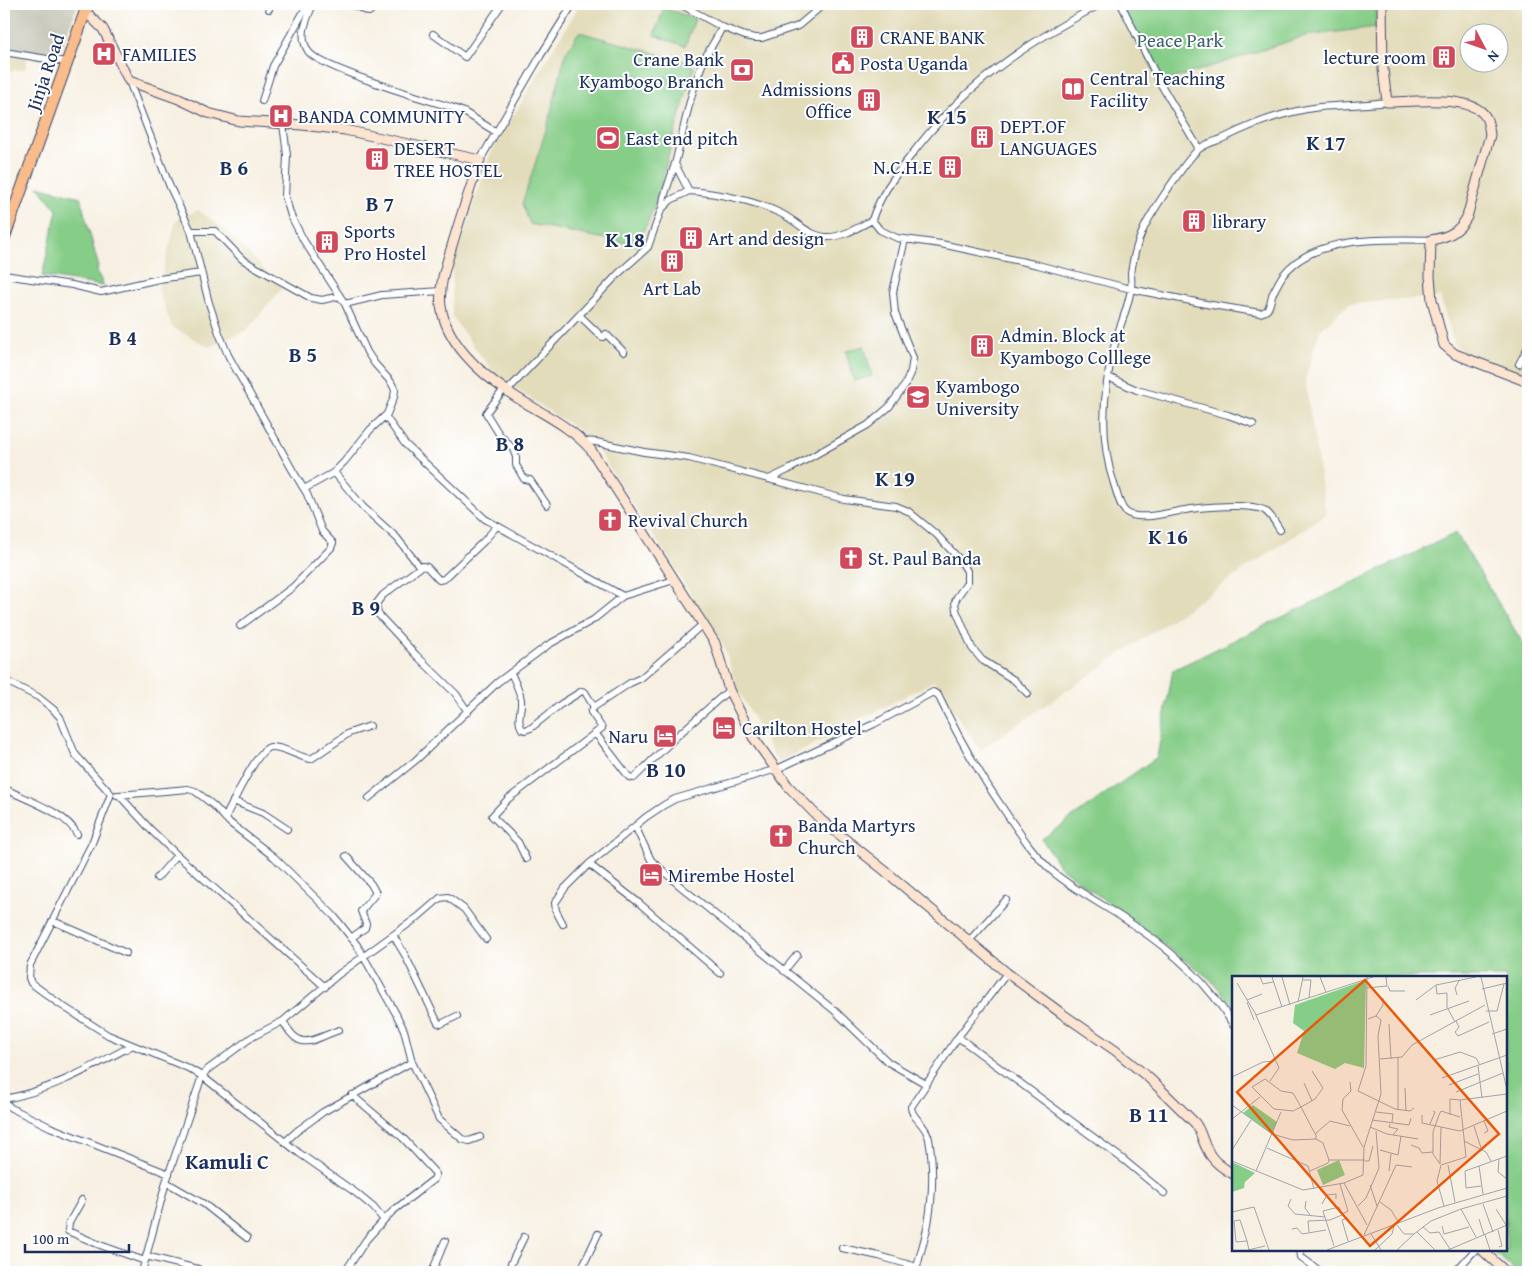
<svg xmlns="http://www.w3.org/2000/svg" width="1532" height="1276" font-family="'Gentium Book Plus',serif">
<style>
.built{fill:#e2dcba;fill-rule:evenodd}
.industrial{fill:#c5c5b8}
.green{fill:#86cd88;stroke:#507e73}
.lines{fill:none;stroke-linecap:round;stroke-linejoin:round}
.street-casing{stroke:#3c4c72;stroke-width:8}
.secondary-casing{stroke:#3c4c72;stroke-width:11}
.highway-casing{stroke:#3c4c72;stroke-width:13}
.street{stroke:#fff;stroke-width:6}
.secondary{stroke:#fde4d0;stroke-width:9}
.highway{stroke:#f9bc8a;stroke-width:11}
.labels{text-anchor:middle;stroke-width:4;stroke-linejoin:round;paint-order:stroke}
.poi-label{font-size:19px;fill:#1b2f5e;stroke:#fff;text-anchor:start}
.park-label{font-size:19px;fill:#3b5e6b;stroke:#fff}
.street-label{font-size:19px;fill:#1b2f5e;stroke:#fff}
.quarter-label{font-size:21px;font-weight:bold;fill:#1b2f5e;stroke:#fff}
.inset-road{fill:none;stroke:#9fa3ad;stroke-width:1}
.view{fill:#e8590c;fill-opacity:0.15;stroke:#e8590c;stroke-width:2.5}
.inset-edge{fill:none;stroke:#1b2f5e;stroke-width:2.5}
</style>
<rect width="100%" height="100%" fill="#fff"/>
<filter id="ink" filterUnits="userSpaceOnUse"><feTurbulence type="fractalNoise" baseFrequency=".02" numOctaves="2"/><feDisplacementMap in="SourceGraphic" scale="10" xChannelSelector="R" yChannelSelector="G"/><feConvolveMatrix kernelMatrix="1 2 1 2 8 2 1 2 1" color-interpolation-filters="sRGB"/></filter>
<filter id="wash" filterUnits="userSpaceOnUse"><feTurbulence type="fractalNoise" baseFrequency=".0096" numOctaves="4" result="noise"/><feDisplacementMap in="SourceGraphic" scale="20" xChannelSelector="R" yChannelSelector="G"/><feGaussianBlur stdDeviation="1.12" result="paint"/><feColorMatrix in="noise" values="0 0 0 0 0 0 0 0 0 0 0 0 0 0 0 0 0 1.4 0 .05"/><feComposite in="paint" operator="in"/></filter>
<g filter="url(#wash)">
<rect width="100%" height="100%" fill="#f7f0e2"/>
<!-- built -->
<path class="built" d="M580,4H1528V376L1469,356L1455,346L1440,297L1349,304L1320,330L1305,380L1326,514L980,750L934,681L778,763L738,690L723,644L598,450L581,432L496,376L452,317V269L490,155ZM1470,32H1500V62H1470Z
M4,33L27,38V68L4,73Z
M198,210L226,230L282,288L247,330L209,347L172,327L158,290L176,221Z"/>
<!-- industrial -->
<path class="industrial" d="M4,4H78L56,62L4,53Z"/>
<!-- green -->
<path class="green" d="M1120,4H1376V27L1305,36L1160,83Z
M664,8L695,19L685,46L654,35Z
M579,32L684,61L694,67L669,152L661,187L648,222L636,245L530,224L522,204L548,124L566,52Z
M38,186L80,197L98,264L97,272L104,286L42,276L57,210Z
M864,346L872,376L854,381L846,351Z
M1456,533L1528,652V1272H1517L1492,1250H1506V977H1233V1005L1210,979L1060,867L1042,839L1157,757L1173,670Z"/>
</g>
<g filter="url(#ink)">
<g class="lines">
<defs>
<path id="street" d="M313,4C307,20 298,35 308,51C317,67 427,100 451,107L464,112L496,132
M351,4L369,12L377,4
M680,4L722,27L745,36L755,38H762L798,26L824,4
M1121,4L1160,83L1199,149
M269,9L270,4
M722,27C717,38 710,48 705,58C690,91 684,129 675,164L689,191C718,193 756,201 782,214C796,221 809,236 826,237C841,238 859,227 872,220
M433,34L465,57L502,4
M4,52L66,62
M129,81L170,187L191,231L209,303L219,333L228,355L293,471L307,494L322,531L333,543L331,548L293,587L240,626
M262,101L273,66L308,4
M283,124L287,155L285,196L291,216L304,241L345,304L367,352L375,364L391,382L395,390L394,397L387,414L370,430L344,462L333,473L304,489
M480,160L541,55L573,4
M662,209L664,197L675,164
M872,220L880,230L897,238L941,244L1034,264L1131,289L1206,304L1260,313C1263,312 1265,312 1267,310C1270,306 1271,300 1272,295C1275,289 1279,281 1283,275C1314,235 1386,239 1431,240
M872,220C879,197 894,177 909,158C964,85 1021,46 1101,4
M191,231H215L242,259L250,264L311,298L322,300L340,296
M4,275L72,285L101,292L159,279L201,273
M345,304L382,295L441,291
M579,315L601,336L603,337L606,334L624,352
M1519,364L1528,347
M1108,377L1137,390L1228,415L1253,424
M504,389L486,413L499,434L513,449L516,457V465L524,479L530,480L547,505
M507,391L619,273L648,247L661,210L671,200L689,191
M385,416L405,444L485,519L623,596
M583,441L596,442L644,452L689,458L844,499L896,506L908,511L937,535L960,560L967,571V583L957,597L955,602L956,610L972,648L982,660L1014,680L1028,694
M334,472L363,507L397,538L420,567
M769,479L788,470L868,425L889,407L905,385L911,371L913,358L895,313L893,292L905,239
M1280,530C1276,524 1271,514 1264,510C1249,503 1202,507 1185,510C1170,512 1138,522 1126,512C1119,506 1117,492 1114,484C1098,436 1103,387 1116,339C1121,323 1129,305 1131,288C1132,284 1131,278 1131,273C1133,258 1138,240 1145,226C1152,212 1188,157 1199,149C1206,143 1218,141 1226,137C1256,122 1287,111 1320,107C1342,105 1365,105 1387,102
M511,673C515,682 520,691 521,700C522,711 516,720 522,729L525,730L531,728L561,704L582,691L585,692L594,707L591,712L602,728L508,799L492,816L518,842L526,859
M4,680L38,697L53,709L60,717L75,754L111,794L92,843L30,965L29,978L31,983L61,1005L108,1035L188,1068L202,1076L299,1153L356,1193L373,1207L384,1220L366,1240L345,1272
M594,707L630,683L641,678L703,624
M468,712L456,694L416,655L378,614L376,604L383,595L422,566L427,567L439,580L444,579L484,541L496,527
M596,734L629,777L634,778L677,736L729,690
M4,788C25,800 65,811 77,834
M117,795H119L150,829L177,855L325,987
M119,795L188,789L195,791L203,797L214,806L230,823L274,857L334,916L357,945L395,1012L404,1030L412,1062L323,1112L297,1131L285,1142
M369,798L416,760L498,682L548,645L593,620L623,596L674,580
M233,801L263,813L287,829
M225,818C232,805 257,749 270,747C284,746 297,757 311,759L349,733L370,726
M635,826L651,860L680,886L835,1011L888,1062L926,1084
M346,856L371,884L376,893L361,911L366,924L365,928L351,938
M589,864L639,903L720,973
M157,878L177,855
M53,921L126,953
M563,924L556,911L555,903L565,888L589,864L646,817L664,805L675,799L777,769L874,724L933,692L938,695C958,737 981,777 1008,816C1021,835 1035,856 1053,872C1077,892 1106,906 1132,924C1171,950 1210,984 1233,1025
M393,935L405,955L438,1023L441,1024L457,1016
M969,941L1006,900
M784,971L797,955
M283,1021C300,1053 311,1040 339,1030
M958,1037L1124,1160L1164,1193
M412,1062L439,1119L462,1139L469,1141L480,1137
M352,1095L403,1138L436,1174L434,1179L393,1211L384,1220
M4,1099C50,1091 90,1068 131,1046
M4,1101L11,1108L50,1127L169,1174
M166,1182L204,1204L247,1238
M82,1200L69,1223L68,1231L100,1245L145,1261
M842,1248L879,1256L917,1267
M1300,1250L1301,1257L1321,1272
M146,1256L198,1269
M142,1272L166,1182L202,1076L207,1070L252,1037L283,1021L339,974L418,917L440,898L448,897L464,909L486,939
M432,1272L445,1241
M507,1272L524,1237
M580,1272L598,1234
M745,1272H758
M916,1272C919,1256 925,1240 928,1224C933,1195 934,1168 929,1139C926,1123 911,1118 911,1107L958,1037L1007,973
M1455,1272L1475,1250"/>
<path id="secondary" d="M1382,4L1383,69L1387,102C1411,102 1471,94 1485,116C1489,122 1489,129 1490,135L1467,217C1459,232 1448,237 1431,240L1430,276L1432,300L1444,345L1455,354L1528,382
M85,11L103,29L129,81L179,99L208,113L239,121L302,125L345,130L480,160C471,186 462,212 454,239C448,260 438,284 441,306C446,342 479,372 507,391C535,411 568,423 591,450L715,643L729,690L741,714L753,737L788,786L821,820L884,870L1007,973L1061,1013L1116,1051L1150,1079L1195,1123C1201,1131 1202,1140 1207,1149C1212,1161 1223,1168 1233,1174
M1482,1250L1506,1272"/>
<path id="highway" d="M4,238L88,4"/>
</defs>
<!-- street casing -->
<use href="#street" class="street-casing"/>
<!-- secondary casing -->
<use href="#secondary" class="secondary-casing"/>
<!-- highway casing -->
<use href="#highway" class="highway-casing"/>
<!-- street -->
<use href="#street" class="street"/>
<!-- secondary -->
<use href="#secondary" class="secondary"/>
<!-- highway -->
<use href="#highway" class="highway"/>
</g>
</g>
<!-- icons -->
<defs>
<symbol id="building-square" viewBox="-11 -11 22 22"><rect x="-9" y="-9" width="18" height="18" rx="4" fill="#d1495b" stroke="#fff"/><path d="M-4-6H4V6H1V3H-1V6H-4ZM-2.5-4.3h1.7v1.8h-1.7ZM.8-4.3h1.7v1.8H.8ZM-2.5-1h1.7V.8h-1.7ZM.8-1h1.7V.8H.8Z" fill="#fff"/></symbol>
<symbol id="hospital-square" viewBox="-11 -11 22 22"><rect x="-9" y="-9" width="18" height="18" rx="4" fill="#d1495b" stroke="#fff"/><path d="M-5-5h3v3.5h4V-5h3V5h-3V1.5h-4V5h-3Z" fill="#fff"/></symbol>
<symbol id="civic-square" viewBox="-11 -11 22 22"><rect x="-9" y="-9" width="18" height="18" rx="4" fill="#d1495b" stroke="#fff"/><path d="M-.6-6.5H3V-4.5H.6V-3L4-1V1h2V6H-6V1h2V-1L-.6-3ZM-1.2 2.5V6h2.4V2.5Z" fill="#fff"/></symbol>
<symbol id="bank-square" viewBox="-11 -11 22 22"><rect x="-9" y="-9" width="18" height="18" rx="4" fill="#d1495b" stroke="#fff"/><path d="M-6-4H6V4H-6ZM0-2.3a2.3 2.3 0 1 0 0 4.6a2.3 2.3 0 1 0 0-4.6Z" fill="#fff"/></symbol>
<symbol id="library-square" viewBox="-11 -11 22 22"><rect x="-9" y="-9" width="18" height="18" rx="4" fill="#d1495b" stroke="#fff"/><path d="M-6-4Q-3-5.5-.7-3.5V5Q-3 3-6 4ZM6-4Q3-5.5 .7-3.5V5Q3 3 6 4Z" fill="#fff"/></symbol>
<symbol id="stadium-square" viewBox="-11 -11 22 22"><rect x="-9" y="-9" width="18" height="18" rx="4" fill="#d1495b" stroke="#fff"/><path d="M0-5a6.5 5 0 1 0 0 10a6.5 5 0 1 0 0-10ZM-3.5-1.8h7v3.6h-7Z" fill="#fff"/></symbol>
<symbol id="university-square" viewBox="-11 -11 22 22"><rect x="-9" y="-9" width="18" height="18" rx="4" fill="#d1495b" stroke="#fff"/><path d="M0-5L7-2L0 1L-7-2ZM-4 1L0 2.5L4 1V4Q0 6-4 4Z" fill="#fff"/></symbol>
<symbol id="church-square" viewBox="-11 -11 22 22"><rect x="-9" y="-9" width="18" height="18" rx="4" fill="#d1495b" stroke="#fff"/><path d="M-1.2-6h2.4v3.5h3.3v2.4h-3.3V6h-2.4V-.1h-3.3v-2.4h3.3Z" fill="#fff"/></symbol>
<symbol id="hotel-square" viewBox="-11 -11 22 22"><rect x="-9" y="-9" width="18" height="18" rx="4" fill="#d1495b" stroke="#fff"/><path d="M-6-4.5h1.5V1H6V5H4.5V3h-9V5H-6ZM-4 0a1.8 1.8 0 1 1 3.6 0ZM.5 0V-2.5h3Q6-2.5 6 0Z" fill="#fff"/></symbol>
</defs>
<g fill-rule="evenodd">
<use href="#building-square" x="848" y="23" width="28" height="28"/>
<use href="#hospital-square" x="90" y="40" width="28" height="28"/>
<use href="#building-square" x="1430" y="43" width="28" height="28"/>
<use href="#civic-square" x="829" y="49" width="28" height="28"/>
<use href="#bank-square" x="728" y="56" width="28" height="28"/>
<use href="#library-square" x="1059" y="75" width="28" height="28"/>
<use href="#building-square" x="855" y="86" width="28" height="28"/>
<use href="#hospital-square" x="267" y="102" width="28" height="28"/>
<use href="#building-square" x="968" y="123" width="28" height="28"/>
<use href="#stadium-square" x="594" y="124" width="28" height="28"/>
<use href="#building-square" x="363" y="145" width="28" height="28"/>
<use href="#building-square" x="936" y="153" width="28" height="28"/>
<use href="#building-square" x="1180" y="207" width="28" height="28"/>
<use href="#building-square" x="677" y="224" width="28" height="28"/>
<use href="#building-square" x="313" y="228" width="28" height="28"/>
<use href="#building-square" x="658" y="247" width="28" height="28"/>
<use href="#building-square" x="968" y="332" width="28" height="28"/>
<use href="#university-square" x="904" y="383" width="28" height="28"/>
<use href="#church-square" x="596" y="506" width="28" height="28"/>
<use href="#church-square" x="837" y="544" width="28" height="28"/>
<use href="#hotel-square" x="710" y="714" width="28" height="28"/>
<use href="#hotel-square" x="651" y="722" width="28" height="28"/>
<use href="#church-square" x="767" y="822" width="28" height="28"/>
<use href="#hotel-square" x="637" y="861" width="28" height="28"/>
</g>
<g class="labels">
<!-- poi labels -->
<g class="poi-label">
<text x="880" y="44">CRANE BANK</text>
<text x="122" y="61">FAMILIES</text>
<text x="1426" y="64" text-anchor="end">lecture room</text>
<text x="724" y="66" text-anchor="end">Crane Bank<tspan x="724" dy="22">Kyambogo Branch</tspan></text>
<text x="860" y="70">Posta Uganda</text>
<text x="1090" y="85">Central Teaching<tspan x="1090" dy="22">Facility</tspan></text>
<text x="852" y="96" text-anchor="end">Admissions<tspan x="852" dy="22">Office</tspan></text>
<text x="298" y="123">BANDA COMMUNITY</text>
<text x="1000" y="133">DEPT.OF<tspan x="1000" dy="22">LANGUAGES</tspan></text>
<text x="626" y="145">East end pitch</text>
<text x="394" y="155">DESERT<tspan x="394" dy="22">TREE HOSTEL</tspan></text>
<text x="932" y="174" text-anchor="end">N.C.H.E</text>
<text x="1212" y="228">library</text>
<text x="344" y="238">Sports<tspan x="344" dy="22">Pro Hostel</tspan></text>
<text x="708" y="245">Art and design</text>
<text x="672" y="295" text-anchor="middle">Art Lab</text>
<text x="1000" y="342">Admin. Block at<tspan x="1000" dy="22">Kyambogo Colllege</tspan></text>
<text x="936" y="393">Kyambogo<tspan x="936" dy="22">University</tspan></text>
<text x="628" y="527">Revival Church</text>
<text x="868" y="565">St. Paul Banda</text>
<text x="742" y="735">Carilton Hostel</text>
<text x="648" y="743" text-anchor="end">Naru</text>
<text x="798" y="832">Banda Martyrs<tspan x="798" dy="22">Church</tspan></text>
<text x="668" y="882">Mirembe Hostel</text>
</g>
<!-- park labels -->
<g class="park-label">
<text x="1180" y="47">Peace Park</text>
</g>
<!-- street labels -->
<g class="street-label">
<text transform="translate(45 72) rotate(-71)" y="7">Jinja Road</text>
</g>
<!-- quarter labels -->
<g class="quarter-label">
<text x="947" y="124">K 15</text>
<text x="1326" y="150">K 17</text>
<text x="234" y="175">B 6</text>
<text x="380" y="211">B 7</text>
<text x="625" y="247">K 18</text>
<text x="123" y="345">B 4</text>
<text x="303" y="362">B 5</text>
<text x="510" y="451">B 8</text>
<text x="895" y="486">K 19</text>
<text x="1168" y="544">K 16</text>
<text x="366" y="615">B 9</text>
<text x="666" y="777">B 10</text>
<text x="1149" y="1122">B 11</text>
<text x="227" y="1169">Kamuli C</text>
</g>
</g>
<!-- overview -->
<g transform="translate(1232 976)">
<rect width="275" height="275" fill="#f7f0e2"/>
<path d="M134,4L132,92L113,87L103,93L65,77L72,55L61,47L63,29ZM21,129L45,146L40,158L11,137ZM107,184L113,199L91,209L85,194ZM0,186L23,197L13,206L12,212L0,216Z" fill="#86cd88"/>
<path class="inset-road" d="M28,1L31,8L41,6M40,1L50,31M50,1L58,29M88,1L94,16M135,1L134,90L126,115L163,133L178,135L182,132M249,1L275,114M71,4H79L77,22M5,7L23,37L47,92L38,105M156,10L158,15H173M134,12L155,10L154,1M250,13L275,7M225,19L223,12L227,5M15,24L30,18M184,24L204,9M15,26L22,44M66,26L71,1M254,35H265L272,8M24,39L141,1M198,39L237,25M136,43L144,40L151,29V22M224,45L227,51L223,56L226,60L257,46M223,46L215,31V17L205,18L204,9L244,1M157,48L159,83M260,58L275,53M196,75L202,84L228,76L244,82L248,89M148,83L170,81L180,69L253,29M246,90L250,122M0,101L31,86L42,85M210,102L275,79M118,106L119,115L111,123L110,134L131,171M72,107L80,125M217,109L246,98M173,112L174,135M224,116L271,97M0,129L40,158L61,164L84,163M166,134V82M144,136L161,138L160,146M190,139V147L228,155L275,135M218,139V123L228,124M0,143L28,121M140,144L177,149L179,142M158,148L157,151L166,153L161,159M198,148L203,136L201,135M242,150L249,172M138,151L155,158L186,163M252,157L256,155L252,145M83,158L98,145L118,150M232,165L254,176L259,185M179,169L187,172L190,177L201,176M35,172L76,190L82,213M0,174L19,144M148,174L166,179L169,160M267,183L266,196L275,203M97,184H133M0,185L71,214L112,207L131,199L132,171L149,118L146,60L149,44L144,40M133,185H137L141,170M208,188L201,178V156L207,139L209,135L228,141M208,188L209,151M216,189L223,226M247,190L251,218M24,195L49,136M78,195L96,187L97,184L91,167L84,163V159L81,154L69,131L61,117L49,115L33,103L20,111L42,133L61,135L69,131L83,123L91,112L80,95M157,195L159,178M112,207L135,249M138,209L145,230M249,210L234,212L233,195L275,180M59,223L56,230L63,238L93,241M74,225L73,232L78,239M148,226L159,234L167,247M90,228L95,219L104,218V223M251,228L261,256M126,230L134,222L147,192L144,155M212,230L205,205L209,189L234,181L228,124L275,118M264,233L274,249M0,236L22,231L37,274M116,242L110,244L116,265M247,243L252,259M165,249L172,258H182L199,245L229,233M210,250L212,258L237,251M191,251L198,257L207,256L218,273M60,253L65,252L70,258L94,254M266,254L270,270L267,271M77,256L76,245L98,244L110,239M185,256L203,274M139,258L149,274M132,259L164,189L180,191M253,259L258,274M244,261L229,233L275,220M15,265L4,266L2,245L8,244L15,265L17,274M102,270L91,235L107,231L110,238L116,235L108,208M16,274L33,270M95,274L206,232L275,212M143,274L160,258L162,250M165,274L182,258M216,274L275,249"/>
<path class="view" d="M133,4L267,158L138,270L5,116Z"/>
<rect width="275" height="275" class="inset-edge"/>
</g>
<!-- margin -->
<rect width="1532" height="1276" fill="none" stroke="#fff" stroke-width="20"/>
<!-- north arrow -->
<g transform="translate(1484 48) rotate(131)"><circle r="24" fill="#ffffff" stroke="#a4acbf"/>
<path d="M0-4L9 19L0 12L-9 19Z" fill="#d1495b"/>
<text y="-8" font-size="14" font-weight="bold" text-anchor="middle" fill="#1b2f5e">N</text>
</g>
<!-- scale -->
<path d="M25 1244v8h104v-8" fill="none" stroke="#1b2f5e" stroke-width="2.5"/>
<text x="32" y="1244" font-size="15" fill="#1b2f5e" stroke="#ffffff" stroke-width="4" paint-order="stroke">100 m</text>
</svg>
